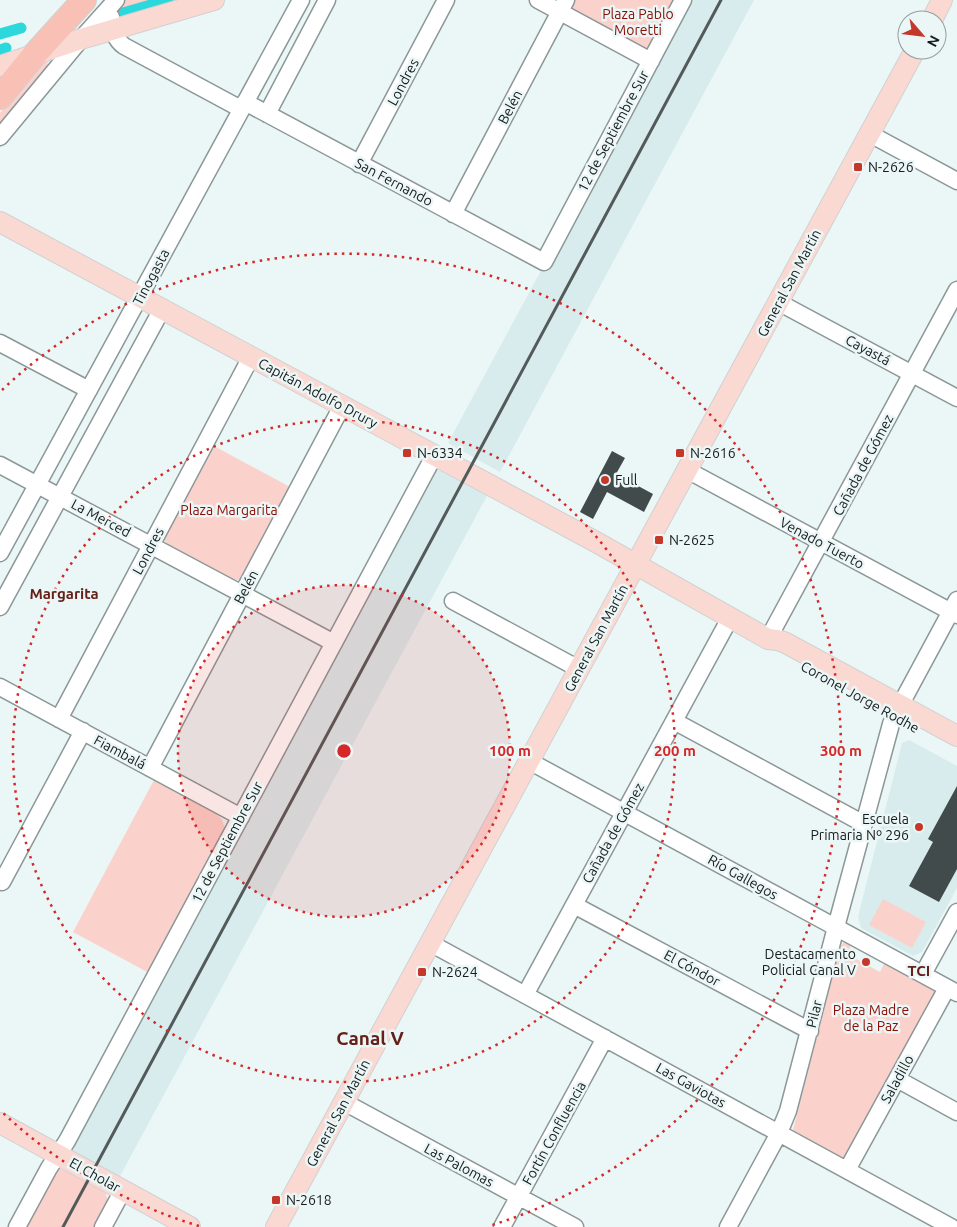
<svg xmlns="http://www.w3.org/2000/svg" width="957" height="1227" font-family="Ubuntu,sans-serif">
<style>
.built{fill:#d8eced}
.green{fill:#fbd2cb}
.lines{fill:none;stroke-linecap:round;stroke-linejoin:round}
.canal{stroke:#2dd8dc;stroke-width:11}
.building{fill:#424b4b}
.minor-casing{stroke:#8c9797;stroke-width:19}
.major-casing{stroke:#d1d1d1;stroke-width:22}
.highway-casing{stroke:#d1d1d1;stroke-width:26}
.minor{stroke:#fff;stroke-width:16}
.major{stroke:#fbd9d3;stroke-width:20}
.highway{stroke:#f9c0b6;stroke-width:24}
.rail{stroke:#545a5a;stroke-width:3}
.ring{fill:none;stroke:#d62828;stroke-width:2.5;stroke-dasharray:2.5 5}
.poi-dot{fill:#c43729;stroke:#ebf6f6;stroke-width:2}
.labels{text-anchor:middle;stroke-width:5;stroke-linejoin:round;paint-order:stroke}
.park-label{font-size:14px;fill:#8c0d05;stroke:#ebf6f6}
.street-label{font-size:14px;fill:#171b1b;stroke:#ebf6f6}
.poi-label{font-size:14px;fill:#171b1b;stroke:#ebf6f6;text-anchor:start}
.neighbourhood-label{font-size:15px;font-weight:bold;fill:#652119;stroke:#ebf6f6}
.district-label{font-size:19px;font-weight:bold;fill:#652119;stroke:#ebf6f6}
.centre{fill:#d62828;stroke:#ebf6f6;stroke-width:2.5}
.ring-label{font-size:15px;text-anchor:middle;font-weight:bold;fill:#d62828;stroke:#ebf6f6;stroke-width:5;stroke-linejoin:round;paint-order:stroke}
</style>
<rect width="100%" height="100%" fill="#ebf6f6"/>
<!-- built -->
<path class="built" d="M687,0H754L500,472L448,443Z
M436,470L443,471L488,494L119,1178L72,1152V1148L433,472Z
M909,740L957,766V888L922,952L913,956L861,928L858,917L902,743Z"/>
<!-- green -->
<path class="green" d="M125,0H198L121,20C115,10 118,8 125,0Z
M573,0H675L650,45L647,48H643L571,10V6Z
M46,61L50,66L0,130V113L39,63Z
M212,445L292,488L242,579L238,580L233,579L168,544L165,541L164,536Z
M154,780L216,814C223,819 225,824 224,832L149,973L73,932Z
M883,899L926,922L912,948L869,925Z
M845,941L852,943L847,954L880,972L886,960L937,989L845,1161L793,1133V1130L840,948L843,943Z
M59,1169L67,1171L101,1189L106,1194L108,1202L96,1227H23L56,1170Z"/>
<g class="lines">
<!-- canal -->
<path class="canal" d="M123,13L168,0
M0,34L21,28
M0,50L6,48"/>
</g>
<!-- building -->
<path class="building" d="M612,451L625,458L616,474L653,494L644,512L607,492L593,519L580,512Z
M957,786V869L939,902L909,886L933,842L928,839Z"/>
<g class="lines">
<defs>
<path id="minor" d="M538,0L651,61
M111,17C113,28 114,39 124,46L241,109
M245,102L544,262L683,0
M267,114L327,0
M870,134L957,181
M0,137L81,39L116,0
M359,164L446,0
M453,214L566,0
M778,302L957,398
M0,343L89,390
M0,465L334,643
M687,470L957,615
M0,553L301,0
M453,601L579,669
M0,607L162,309
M768,639L957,290
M0,687L241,817
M59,719L251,357
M674,721L864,824
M529,761L957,993
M150,768L342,406
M2,882L83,731
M574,905L810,1031
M430,943L951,1227
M923,974L957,912
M525,995L730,618
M897,1079L957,1112
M344,1102L575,1227
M847,1170L947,988
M17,1227L49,1168L67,1141L434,456
M103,1227L123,1190
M502,1227L605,1038
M728,1227L779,1133L788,1111L836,927L891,724L895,715L957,600"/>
<path id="major" d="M932,20L942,0
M0,66L81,39L214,0
M0,222L596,542L768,639L777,640L784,642L957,736
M0,1123L190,1227
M276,1227L915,50"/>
<path id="highway" d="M0,97L35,54L84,0"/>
</defs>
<!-- minor casing -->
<use href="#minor" class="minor-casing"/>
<!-- major casing -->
<use href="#major" class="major-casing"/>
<!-- highway casing -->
<use href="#highway" class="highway-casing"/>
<!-- minor -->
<use href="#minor" class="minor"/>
<!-- major -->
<use href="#major" class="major"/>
<!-- highway -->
<use href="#highway" class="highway"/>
<!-- rail -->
<path class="rail" d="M63,1227L721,0"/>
</g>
<!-- distance rings -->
<circle cx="344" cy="751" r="166" fill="#d62828" fill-opacity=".12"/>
<g class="ring">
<circle cx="344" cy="751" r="166"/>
<circle cx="344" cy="751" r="331"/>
<path d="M199 1226A497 497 0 0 1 2 1112M2 390A497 497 0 1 1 489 1226"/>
</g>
<!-- markers -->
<g class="poi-dot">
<rect x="853" y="162" width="10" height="10" rx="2.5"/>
<rect x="402" y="448" width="10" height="10" rx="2.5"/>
<rect x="675" y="448" width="10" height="10" rx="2.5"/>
<circle cx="605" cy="480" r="5"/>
<rect x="654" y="535" width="10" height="10" rx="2.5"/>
<circle cx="919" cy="827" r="5"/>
<circle cx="866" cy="962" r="5"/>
<rect x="417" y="967" width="10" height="10" rx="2.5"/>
<rect x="271" y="1195" width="10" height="10" rx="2.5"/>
</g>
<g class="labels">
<!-- park labels -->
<g class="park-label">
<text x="638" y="19">Plaza Pablo<tspan x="638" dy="16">Moretti</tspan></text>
<text x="229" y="515">Plaza Margarita</text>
<text x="871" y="1015">Plaza Madre<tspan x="871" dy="16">de la Paz</tspan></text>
</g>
<!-- street labels -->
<g class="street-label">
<text transform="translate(403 82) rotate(-62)" y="5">Londres</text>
<text transform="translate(510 107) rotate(-62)" y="5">Belén</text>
<text transform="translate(613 131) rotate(-62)" y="5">12 de Septiembre Sur</text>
<text transform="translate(394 182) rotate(28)" y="5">San Fernando</text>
<text transform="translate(151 277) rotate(-62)" y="5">Tinogasta</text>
<text transform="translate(789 283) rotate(-62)" y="5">General San Martín</text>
<text transform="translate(868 350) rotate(28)" y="5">Cayastá</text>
<text transform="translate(318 393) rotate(28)" y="5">Capitán Adolfo Drury</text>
<text transform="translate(863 465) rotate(-62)" y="5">Cañada de Gómez</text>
<text transform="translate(101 518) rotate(28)" y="5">La Merced</text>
<text transform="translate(822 543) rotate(28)" y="5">Venado Tuerto</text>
<text transform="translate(148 551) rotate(-62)" y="5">Londres</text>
<text transform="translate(246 587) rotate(-62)" y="5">Belén</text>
<text transform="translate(596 638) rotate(-62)" y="5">General San Martín</text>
<text transform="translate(860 697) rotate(29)" y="5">Coronel Jorge Rodhe</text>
<text transform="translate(120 752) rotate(28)" y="5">Fiambalá</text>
<text transform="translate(613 833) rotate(-61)" y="5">Cañada de Gómez</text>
<text transform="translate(227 842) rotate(-62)" y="5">12 de Septiembre Sur</text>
<text transform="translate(743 877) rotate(29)" y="5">Río Gallegos</text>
<text transform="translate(692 968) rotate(28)" y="5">El Cóndor</text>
<text transform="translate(814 1014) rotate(-76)" y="5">Pilar</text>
<text transform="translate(897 1079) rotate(-61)" y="5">Saladillo</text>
<text transform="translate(691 1085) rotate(29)" y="5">Las Gaviotas</text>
<text transform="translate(338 1113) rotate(-62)" y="5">General San Martín</text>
<text transform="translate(554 1133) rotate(-61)" y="5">Fortín Confluencia</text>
<text transform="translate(459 1165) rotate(28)" y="5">Las Palomas</text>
<text transform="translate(95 1175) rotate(29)" y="5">El Cholar</text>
</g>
<!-- poi labels -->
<g class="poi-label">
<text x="868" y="172">N-2626</text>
<text x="417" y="458">N-6334</text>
<text x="690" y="458">N-2616</text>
<text x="615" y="485">Full</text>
<text x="669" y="545">N-2625</text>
<text x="909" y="824" text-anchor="end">Escuela<tspan x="909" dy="16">Primaria Nº 296</tspan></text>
<text x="856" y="959" text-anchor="end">Destacamento<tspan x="856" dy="16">Policial Canal V</tspan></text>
<text x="432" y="977">N-2624</text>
<text x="286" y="1205">N-2618</text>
</g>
<!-- neighbourhood labels -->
<g class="neighbourhood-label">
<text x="64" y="599">Margarita</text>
<text x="919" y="976">TCI</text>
</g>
<!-- district labels -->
<g class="district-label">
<text x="370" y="1045">Canal V</text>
</g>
</g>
<circle cx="344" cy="751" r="8" class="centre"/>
<g class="ring-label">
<text x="510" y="756">100 m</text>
<text x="675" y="756">200 m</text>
<text x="841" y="756">300 m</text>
</g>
<!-- north arrow -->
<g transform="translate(922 35) rotate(118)"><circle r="24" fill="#ebf6f6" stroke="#969e9e"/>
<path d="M0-4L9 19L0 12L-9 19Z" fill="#c43729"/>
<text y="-8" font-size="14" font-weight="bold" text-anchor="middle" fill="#171b1b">N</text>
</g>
</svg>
